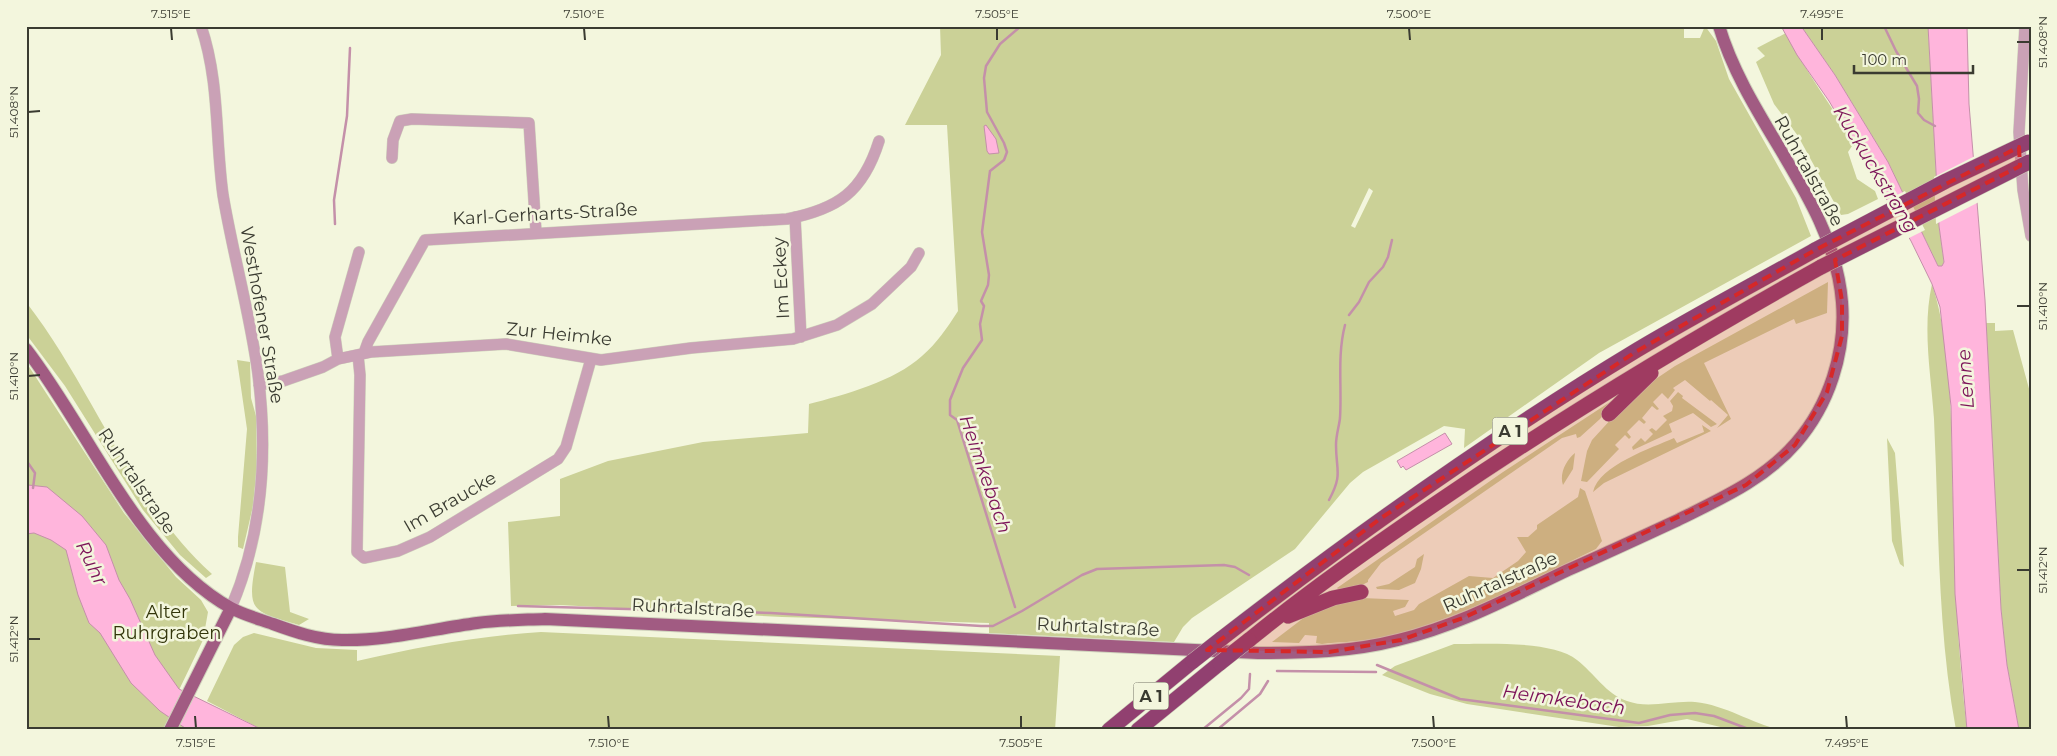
<svg xmlns="http://www.w3.org/2000/svg" width="2057" height="756" font-family="Montserrat,sans-serif">
<style>
.green{fill:#cbd197;fill-rule:evenodd}
.water{fill:#ffb5dc;stroke:#c490a9}
.pier{fill:#f3f6dd}
.lines{fill:none;stroke-linecap:round;stroke-linejoin:round}
.stream{stroke:#c490a9;stroke-width:2.5}
.minor-casing{stroke:#ced1bb;stroke-width:12}
.major-casing{stroke:#ced1bb;stroke-width:14}
.highway-casing{stroke:#ced1bb;stroke-width:16}
.minor{stroke:#caa1b6;stroke-width:11}
.major{stroke:#a15b82;stroke-width:12}
.highway{stroke:#914070;stroke-width:15}
.highway-bridge-casing{stroke:#ced1bb;stroke-width:16;stroke-linecap:butt}
.highway-bridge{stroke:#914070;stroke-width:15}
.marked{fill:#d62828;fill-opacity:0.2;stroke:#d62828;stroke-width:4;stroke-dasharray:10 6;stroke-linejoin:round}
.ticks{fill:none;stroke:#3a3b31;stroke-width:2}
.labels{text-anchor:middle;stroke-width:5;stroke-linejoin:round;paint-order:stroke}
.shield{fill:#f3f6dd;stroke:#727365;stroke-width:1}
.shield-label{font-size:16px;font-weight:bold;fill:#3a3b31}
.street-label{font-size:18px;fill:#3a3b31;stroke:#f3f6dd}
.park-label{font-size:18px;fill:#32350a;stroke:#f3f6dd}
.water-label{font-size:19px;font-style:italic;fill:#7c1358;stroke:#f3f6dd}
.neatline{fill:none;stroke:#3a3b31;stroke-width:2}
.ticks-label{font-size:12px;text-anchor:middle;fill:#3a3b31}
</style>
<rect width="100%" height="100%" fill="#f3f6dd"/>
<!-- green -->
<path class="green" d="M940,26H1684V38H1700L1705,26L1716,41L1729,79L1796,198L1811,236L1599,353L1464,448L1465,429L1444,426L1363,472L1350,483L1295,549L1192,618L1183,627L1174,642L989,633V623L782,617L560,605L511,606L508,522L560,516V479L608,461L703,442L808,433L809,404C844,395 895,381 922,356C937,343 947,328 958,311L947,125H905L941,55ZM1369,188L1373,191L1355,228L1351,226Z
M1801,26H1928L1939,226L1944,262L1942,266H1938L1888,162L1835,75Z
M1786,33C1805,71 1832,106 1854,143L1848,152L1857,179L1875,191L1878,199L1848,214L1841,215L1798,136L1774,104L1756,62L1765,56L1757,48Z
M1828,282L1827,313L1796,324L1794,319L1704,363L1731,419L1717,428L1728,415L1711,400L1710,401L1685,380L1673,388L1675,390L1668,399L1662,393L1653,402L1659,409L1657,410L1652,406L1642,418L1646,422L1644,424L1639,420L1627,432L1631,437L1629,439L1625,435L1615,445L1619,449L1587,482L1581,481L1587,451L1592,440L1635,393L1675,366Z
M1932,284C1953,349 1951,430 1953,498C1954,576 1958,653 1967,730H1956C1937,628 1939,523 1934,419C1931,374 1922,328 1932,284Z
M26,302C93,388 129,499 212,574L206,578L180,555L143,510L65,386L26,334Z
M1986,323H1995V331L2013,330L2031,396V730H2019L2007,665L2001,609Z
M237,360L250,362L251,398L256,416L257,466L253,506L243,549L238,547V537L247,429Z
M26,362L124,513L176,577L201,600L208,612L203,640L167,715L188,730H26Z
M1678,392L1683,396L1682,398L1717,424L1711,427L1693,413L1669,424L1672,432L1633,450L1632,447L1641,438L1645,442L1653,434L1649,430L1652,428L1656,431L1667,420L1663,416L1672,411L1673,406L1670,401Z
M1616,398L1600,419L1580,437L1577,438L1576,434L1562,438L1381,563L1368,580V582L1358,587L1339,590L1337,588L1503,472Z
M1702,425L1711,431L1604,483L1593,492C1599,465 1652,448 1674,438L1677,443L1704,432Z
M1887,438L1895,453L1904,567L1900,564L1892,541Z
M1575,453L1573,469L1563,485C1559,474 1566,460 1575,453Z
M1580,488L1585,491L1602,541L1596,549C1526,582 1448,626 1372,639C1355,642 1338,642 1322,644L1316,643L1317,636L1305,635L1299,643L1272,642L1314,610L1362,598L1409,600L1405,607L1393,611L1395,616L1414,610L1419,604L1469,576L1493,578L1518,561L1526,552L1517,537H1528L1537,529V525L1578,497Z
M1424,554L1421,569L1415,583L1399,590L1377,589L1376,587L1389,584L1415,567L1417,559Z
M256,562L285,567L290,612L309,619L299,625C253,611 246,613 256,562Z
M541,632L1060,656L1055,730H263L207,701L234,645L243,637L254,633L316,648L357,650V661C418,647 478,636 541,632Z
M1454,644C1485,644 1553,640 1577,660C1594,673 1606,694 1627,701C1648,709 1674,700 1695,702C1726,705 1752,724 1782,730H1733L1687,719L1648,726L1619,727L1467,704L1430,694L1382,675L1395,666Z"/>
<!-- water -->
<path class="water" d="M1781,26H1801L1835,75L1888,162L1938,266H1942L1944,262L1939,226L1928,26H1967L1969,104L1985,300L2001,609L2007,665L2019,730H1967L1955,594L1951,406L1940,307L1932,284L1911,241L1829,101L1797,55Z
M986,125L996,139L999,153L989,154L987,151L984,126Z
M1445,433L1452,444L1406,470L1403,466L1401,468L1397,461Z
M28,485L47,487L82,516L106,545L119,580L130,599L155,655L179,689L263,730H188L160,711L131,683L100,633L89,623L78,595L66,550L51,540L34,533L26,534V486Z"/>
<!-- pier -->
<path class="pier" d="M1977,155L1981,201L1936,224L1934,177Z
M1905,191L1925,230L1907,239L1885,201Z"/>
<g class="lines">
<!-- stream -->
<path class="stream" d="M1884,26L1896,51L1917,86L1919,99L1918,113L1924,120L1935,126
M335,224L334,200L347,116L350,48
M1349,315L1359,302L1369,282L1383,267L1388,257L1392,240
M26,460L35,473L33,488
M1329,500C1343,474 1336,471 1336,445C1336,435 1339,427 1340,418C1342,386 1337,356 1345,325
M518,606L771,613L981,626H993L1022,611
M1015,607L957,420L950,415V400L963,368L982,340L980,324L984,306L981,301L988,285L989,275L982,232L990,171L1004,160L1007,152L1004,143L987,112L984,78L986,66L1000,44L1021,26
M1022,611L1082,575L1097,569L1224,565L1235,567L1249,575
M1377,665L1460,699L1639,723L1670,715L1695,713L1714,716L1751,730
M1277,671L1376,672
M1202,730L1241,698L1249,689L1250,674
M1217,730L1260,694L1268,681"/>
<defs>
<path id="minor" d="M201,26C220,82 215,138 223,195C233,255 250,313 258,374C268,453 263,533 231,608
M2025,26L2019,132L2023,190L2031,236
M392,158L393,140L400,121L412,119L529,123L536,232
M795,217L801,337
M364,353L368,342L425,240L787,219C838,209 863,192 879,141
M358,355L360,375L357,552L364,558L398,551L430,537L558,459L566,447L591,359
M338,359L335,337L359,252
M259,385L283,381L323,367L338,359L371,352L506,344L601,360L691,348L793,339L837,325L872,304L911,267L919,253"/>
<path id="major" d="M26,349C89,430 139,557 231,608C244,615 259,619 273,624C295,632 318,640 342,640C387,641 432,629 477,623C499,620 522,620 545,619L1258,653C1305,653 1352,652 1398,640C1458,626 1513,596 1568,570C1605,554 1641,537 1678,520C1720,499 1764,480 1796,443C1829,405 1846,353 1842,302C1834,201 1748,124 1719,26
M170,730L231,608"/>
<path id="highway" d="M1609,414L1651,373
M1288,616L1333,598L1361,592
M1221,639C1355,535 1493,437 1637,350C1696,315 1756,283 1815,250
M1249,640C1309,591 1373,546 1438,502C1562,417 1690,340 1821,267
M1109,730L1193,661
M1138,730L1220,663"/>
</defs>
<!-- minor casing -->
<use href="#minor" class="minor-casing"/>
<!-- major casing -->
<use href="#major" class="major-casing"/>
<!-- highway casing -->
<use href="#highway" class="highway-casing"/>
<!-- minor -->
<use href="#minor" class="minor"/>
<!-- major -->
<use href="#major" class="major"/>
<!-- highway -->
<use href="#highway" class="highway"/>
<defs>
<path id="highway-bridge" d="M1815,250L1946,181L2028,142
M1821,267L2029,162
M1193,661L1221,639
M1220,663L1249,640"/>
</defs>
<!-- highway-bridge casing -->
<use href="#highway-bridge" class="highway-bridge-casing"/>
<!-- highway-bridge -->
<use href="#highway-bridge" class="highway-bridge"/>
</g>
<!-- marked area -->
<path class="marked" d="M2019,147L2020,166L1835,260L1842,301V336L1827,392L1795,445L1746,485L1463,618L1401,640L1329,652L1207,650L1381,518L1637,351L1815,250Z"/>
<!-- ticks -->
<path class="ticks" d="M171,28L172,40M584,28L585,40M997,28V40M1409,28L1410,40M1822,28V40M2017,42H2030M28,112L40,111M2017,306H2030M28,376L40,375M2017,570H2030M28,639H40M195,716L196,728M608,716L609,728M1021,716V728M1433,716L1434,728M1846,716L1847,728"/>
<g class="labels">
<!-- shield labels -->
<g class="shield">
<rect x="1492.5" y="417.5" width="35" height="27" rx="4"/>
<rect x="1133.5" y="682.5" width="35" height="27" rx="4"/>
</g>
<g class="shield-label">
<text x="1510" y="437">A 1</text>
<text x="1151" y="702">A 1</text>
</g>
<!-- street labels -->
<g class="street-label">
<text transform="translate(1809 171) rotate(61)" y="6">Ruhrtalstraße</text>
<text transform="translate(545 214) rotate(-3)" y="6">Karl-Gerharts-Straße</text>
<text transform="translate(781 278) rotate(-93)" y="6">Im Eckey</text>
<text transform="translate(262 315) rotate(80)" y="6">Westhofener Straße</text>
<text transform="translate(559 334) rotate(6)" y="6">Zur Heimke</text>
<text transform="translate(137 481) rotate(56)" y="6">Ruhrtalstraße</text>
<text transform="translate(450 502) rotate(-30)" y="6">Im Braucke</text>
<text transform="translate(1500 582) rotate(-24)" y="6">Ruhrtalstraße</text>
<text transform="translate(693 608) rotate(3)" y="6">Ruhrtalstraße</text>
<text transform="translate(1098 627) rotate(3)" y="6">Ruhrtalstraße</text>
</g>
<!-- park labels -->
<g class="park-label">
<text x="167" y="618">Alter<tspan x="167" dy="21">Ruhrgraben</tspan></text>
</g>
<!-- water labels -->
<g class="water-label">
<text transform="translate(1876 169) rotate(59)" y="7">Kuckuckstrang</text>
<text transform="translate(1965 379) rotate(-94)" y="7">Lenne</text>
<text transform="translate(986 474) rotate(71)" y="7">Heimkebach</text>
<text transform="translate(92 563) rotate(64)" y="7">Ruhr</text>
<text transform="translate(1564 699) rotate(8)" y="7">Heimkebach</text>
</g>
</g>
<!-- border -->
<rect width="2057" height="756" fill="none" stroke="#f3f6dd" stroke-width="55"/>
<!-- scale -->
<path d="M1854 65v8h119v-8" fill="none" stroke="#3a3b31" stroke-width="2.5"/>
<text x="1862" y="65" font-size="15" fill="#3a3b31" stroke="#f3f6dd" stroke-width="4" paint-order="stroke">100 m</text>
<rect x="28" y="28" width="2002" height="700" class="neatline"/>
<g class="ticks-label">
<text x="171" y="18">7.515°E</text>
<text x="584" y="18">7.510°E</text>
<text x="997" y="18">7.505°E</text>
<text x="1409" y="18">7.500°E</text>
<text x="1822" y="18">7.495°E</text>
<text transform="translate(2043 42) rotate(-90)" y="4">51.408°N</text>
<text transform="translate(14 112) rotate(-90)" y="4">51.408°N</text>
<text transform="translate(2043 306) rotate(-90)" y="4">51.410°N</text>
<text transform="translate(14 376) rotate(-90)" y="4">51.410°N</text>
<text transform="translate(2043 570) rotate(-90)" y="4">51.412°N</text>
<text transform="translate(14 639) rotate(-90)" y="4">51.412°N</text>
<text x="196" y="747">7.515°E</text>
<text x="609" y="747">7.510°E</text>
<text x="1021" y="747">7.505°E</text>
<text x="1434" y="747">7.500°E</text>
<text x="1847" y="747">7.495°E</text>
</g>
</svg>
